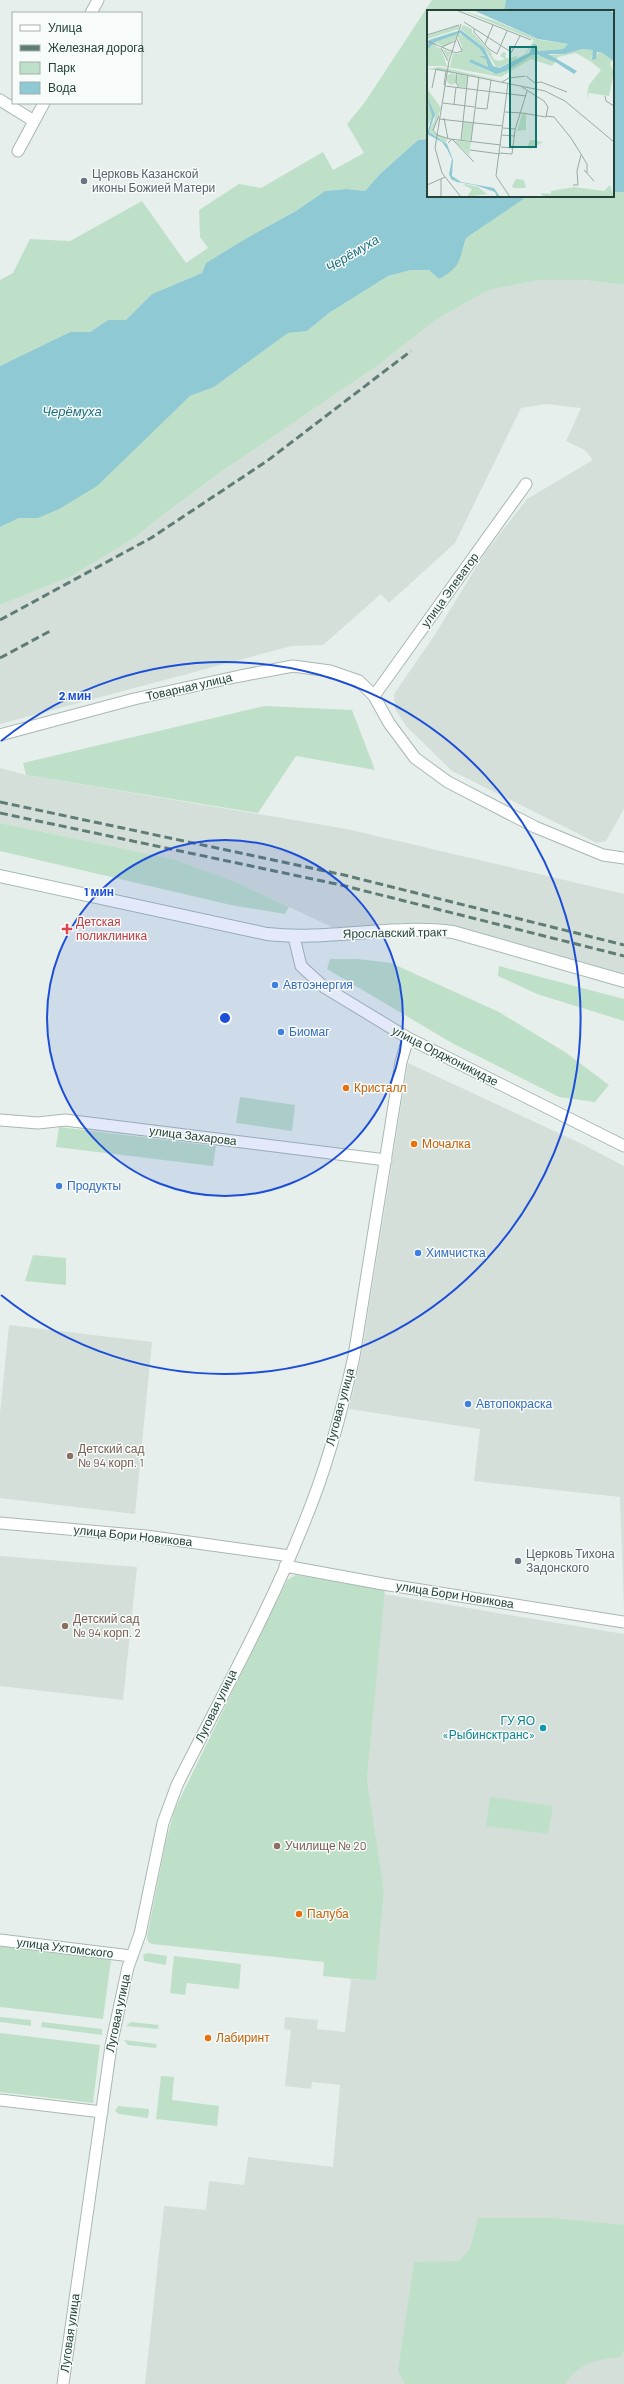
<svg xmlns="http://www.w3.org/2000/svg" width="624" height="2384" font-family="Barlow,sans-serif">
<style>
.built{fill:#d4dfda}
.green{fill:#bfe0c8}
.water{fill:#8ec9d4}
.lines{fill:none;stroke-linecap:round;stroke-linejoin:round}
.street-casing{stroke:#a8b8b2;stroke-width:13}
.secondary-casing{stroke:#a4bbb3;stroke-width:14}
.street{stroke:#fff;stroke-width:11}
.secondary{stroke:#fff;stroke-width:12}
.rail{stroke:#5f7d75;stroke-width:3;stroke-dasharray:8 4;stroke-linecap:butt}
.ring{fill:none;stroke:#1d4ed8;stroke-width:2}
.worship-dot{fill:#6b7280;stroke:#f7fbf9;stroke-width:1.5}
.health-dot{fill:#e0444e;stroke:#f7fbf9;stroke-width:1.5}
.shop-dot{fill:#3f7fe0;stroke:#f7fbf9;stroke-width:1.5}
.food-dot{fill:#e8710a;stroke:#f7fbf9;stroke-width:1.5}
.education-dot{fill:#8d6e63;stroke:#f7fbf9;stroke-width:1.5}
.culture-dot{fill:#0f9aa8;stroke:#f7fbf9;stroke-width:1.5}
.labels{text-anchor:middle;stroke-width:3;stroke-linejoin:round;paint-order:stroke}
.worship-label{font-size:12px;fill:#5b616d;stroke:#f7fbf9;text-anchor:start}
.street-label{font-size:12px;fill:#24423a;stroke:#f7fbf9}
.health-label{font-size:12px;fill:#be3a42;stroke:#f7fbf9;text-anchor:start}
.shop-label{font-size:12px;fill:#366cbe;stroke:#f7fbf9;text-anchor:start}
.food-label{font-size:12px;fill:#c56008;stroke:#f7fbf9;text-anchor:start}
.education-label{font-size:12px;fill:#785e54;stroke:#f7fbf9;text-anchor:start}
.culture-label{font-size:12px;fill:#0d838f;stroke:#f7fbf9;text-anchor:end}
.water-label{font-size:13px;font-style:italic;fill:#1c6f80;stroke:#f7fbf9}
.inset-road{fill:none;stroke:#98aaa4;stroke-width:1}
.view{fill:#0f766e;fill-opacity:0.15;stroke:#0f766e;stroke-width:2}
.inset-edge{fill:none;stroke:#24423a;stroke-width:2}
.centre{fill:#1d4ed8;stroke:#f7fbf9;stroke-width:2}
.ring-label{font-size:12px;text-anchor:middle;font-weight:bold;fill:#1d4ed8;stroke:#f7fbf9;stroke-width:3;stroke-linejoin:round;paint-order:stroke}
</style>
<rect width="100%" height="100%" fill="#e6efeb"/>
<!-- built -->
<path class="built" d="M539,280H583L624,285V809L606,841L597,843L452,771L407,727L395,709L394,694L434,636L485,553L527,499L593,460L585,450L566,441L581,408L546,404L521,408L455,543L389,603L381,594L323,645L291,646L0,724V605L70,577L136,537L160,517L221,472L380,364L437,319L489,290Z
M0,768L26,775L347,829L624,894V975L463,930L332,927L236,882L173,859L0,823Z
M408,1063L580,1143L624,1166V1610L620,1497L474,1481L480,1429L349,1409L361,1357Z
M9,1325L152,1342L135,1514L0,1498V1413Z
M0,1556L137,1567L123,1700L0,1686Z
M384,1594L624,1634V2384H145L164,2206L206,2210L209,2181L244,2185L248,2157L333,2167L340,2085L312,2082L311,2089L285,2086L291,2030L284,2029L285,2017L318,2020L317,2029L345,2032L351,1979L376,1981L384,1890L367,1778Z"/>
<!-- green -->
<path class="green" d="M432,0H506L504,11H428V139L418,140L380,174L365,191L347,189L325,191L296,211L245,239L206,263L202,273L152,294L126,320H108L90,332H70L0,366V280L13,273L30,239L70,241L142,201L186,263L208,248L200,237L199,210L239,184L261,188L323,152L333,170L364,153L347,124L365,102Z
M613,192H624V285L583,280H539L489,290L437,319L380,364L221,472L160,517L136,537L70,577L0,605V527L19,518H38L145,439L190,396L214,387L288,333L307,331L329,313L388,276L411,270H429L439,279C459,268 460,260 466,238L528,196H613Z
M265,706L352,710L375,770L296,756L258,813L26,775L23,763Z
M0,823L173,859L236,882L289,907L285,914L231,905L0,851Z
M330,959H358L391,963L499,1012L565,1052L609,1085L595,1102L559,1097L452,1043L327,969Z
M499,966L624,999V1021L537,994L498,976Z
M240,1097L295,1105L292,1131L236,1123Z
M59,1127L216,1146L213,1166L56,1147Z
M33,1255L66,1258V1285L25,1281Z
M296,1575L385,1590L367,1778L384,1890L376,1981L323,1976L324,1962L152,1944L148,1942L147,1937L166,1841L175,1809L287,1580Z
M490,1797L553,1806L548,1834L486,1826Z
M0,1946L111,1960L103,2019L0,2007Z
M147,1953L167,1956L166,1965L144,1961L143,1955Z
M174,1956L241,1964L239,1989L187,1983L185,1995L170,1993Z
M0,2017L31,2020V2026L0,2022Z
M42,2022L102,2029V2035L41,2027Z
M131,2022L159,2025L158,2029L126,2026Z
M0,2033L100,2045L93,2103L0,2092Z
M124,2040L157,2044L156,2048L128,2045Z
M161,2076L174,2077L172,2100L219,2106L217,2126L156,2119Z
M118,2106L149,2109L148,2118L119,2114L115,2111Z
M478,2218H552L624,2225V2350L621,2357C596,2359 580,2363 565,2384H405L398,2371L414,2262L459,2261L470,2249Z"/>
<!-- water -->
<path class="water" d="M506,0H624V192H613V11H504Z
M428,139V196H528L466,238C459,261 461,267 439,279L429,270H411L388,276L329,313L307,331L288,333L214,387L190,396L97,486L59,509L38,518H19L0,527V366L70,332H90L108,320H126L152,294L202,273L206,263L245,239L296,211L325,191L347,189L365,191L380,174L418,140Z"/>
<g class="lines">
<defs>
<path id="street" d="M91,13L98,0
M0,100L34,121
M18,151L44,103
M374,696L526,484
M0,735L134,699L240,676L293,666L330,671L359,681L374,696L389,723L415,758L448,782L535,827L603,855L624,858
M294,937L301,966L324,987L408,1038L624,1146
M0,1120L38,1123L65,1120L386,1160
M0,1523L146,1536L290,1556
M285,1566L383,1584L624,1622
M0,1940L131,1956
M0,2100L102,2112
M63,2384L111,2046L128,1967L140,1934L163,1823L177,1785C221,1697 270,1610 306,1518C327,1467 342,1411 354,1356L401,1062L408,1038"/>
<path id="secondary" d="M0,876L267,934C329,941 391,924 453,932L624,981"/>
</defs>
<!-- street casing -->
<use href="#street" class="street-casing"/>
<!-- secondary casing -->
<use href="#secondary" class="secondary-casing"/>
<!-- street -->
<use href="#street" class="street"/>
<!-- secondary -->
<use href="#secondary" class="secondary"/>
<!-- rail -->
<path class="rail" d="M0,620L151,538L267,461L411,351
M0,658L52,630
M0,802L344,875L624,945
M0,813L341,885L624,956"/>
</g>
<!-- distance rings -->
<circle cx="225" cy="1018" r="178" fill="#1d4ed8" fill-opacity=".12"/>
<g class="ring">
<circle cx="225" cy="1018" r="178"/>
<path d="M1 741A356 356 0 1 1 1 1295"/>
</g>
<!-- markers -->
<g class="worship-dot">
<circle cx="84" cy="181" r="4"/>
<circle cx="518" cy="1561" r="4"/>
</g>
<path class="health-dot" d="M65 923h4v4h4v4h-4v4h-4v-4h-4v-4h4z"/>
<g class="shop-dot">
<circle cx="275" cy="985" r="4"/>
<circle cx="281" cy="1032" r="4"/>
<circle cx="59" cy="1186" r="4"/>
<circle cx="418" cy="1253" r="4"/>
<circle cx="468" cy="1404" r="4"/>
</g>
<g class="food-dot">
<circle cx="346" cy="1088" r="4"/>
<circle cx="414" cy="1144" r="4"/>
<circle cx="299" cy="1914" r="4"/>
<circle cx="208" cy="2038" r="4"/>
</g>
<g class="education-dot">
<circle cx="70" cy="1456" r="4"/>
<circle cx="65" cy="1626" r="4"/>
<circle cx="277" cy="1846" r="4"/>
</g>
<circle class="culture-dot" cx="543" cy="1728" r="4"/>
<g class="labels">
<!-- worship labels -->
<g class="worship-label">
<text x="92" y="178">Церковь Казанской<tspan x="92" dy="14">иконы Божией Матери</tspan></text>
<text x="526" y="1558">Церковь Тихона<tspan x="526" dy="14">Задонского</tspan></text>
</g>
<!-- street labels -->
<g class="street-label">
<text transform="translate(450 590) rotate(-54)" y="4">улица Элеватор</text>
<text transform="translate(189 687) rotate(-13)" y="4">Товарная улица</text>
<text transform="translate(395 933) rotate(-1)" y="4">Ярославский тракт</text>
<text transform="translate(445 1056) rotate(27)" y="4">улица Орджоникидзе</text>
<text transform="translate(193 1136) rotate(7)" y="4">улица Захарова</text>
<text transform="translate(340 1407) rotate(-75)" y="4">Луговая улица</text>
<text transform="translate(133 1536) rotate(6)" y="4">улица Бори Новикова</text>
<text transform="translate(455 1595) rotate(9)" y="4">улица Бори Новикова</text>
<text transform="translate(216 1706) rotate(-64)" y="4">Луговая улица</text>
<text transform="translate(65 1948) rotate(7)" y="4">улица Ухтомского</text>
<text transform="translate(118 2013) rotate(-78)" y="4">Луговая улица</text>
<text transform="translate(70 2333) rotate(-82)" y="4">Луговая улица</text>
</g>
<!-- health labels -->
<g class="health-label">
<text x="76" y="926">Детская<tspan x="76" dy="14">поликлиника</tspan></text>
</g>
<!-- shop labels -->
<g class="shop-label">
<text x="283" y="989">Автоэнергия</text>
<text x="289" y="1036">Биомаг</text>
<text x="67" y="1190">Продукты</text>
<text x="426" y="1257">Химчистка</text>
<text x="476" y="1408">Автопокраска</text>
</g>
<!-- food labels -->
<g class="food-label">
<text x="354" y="1092">Кристалл</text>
<text x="422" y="1148">Мочалка</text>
<text x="307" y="1918">Палуба</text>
<text x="216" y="2042">Лабиринт</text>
</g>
<!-- education labels -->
<g class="education-label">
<text x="78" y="1453">Детский сад<tspan x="78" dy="14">№ 94 корп. 1</tspan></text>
<text x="73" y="1623">Детский сад<tspan x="73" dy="14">№ 94 корп. 2</tspan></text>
<text x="285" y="1850">Училище № 20</text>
</g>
<!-- culture labels -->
<g class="culture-label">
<text x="535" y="1725">ГУ ЯО<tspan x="535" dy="14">«Рыбинсктранс»</tspan></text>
</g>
<!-- water labels -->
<g class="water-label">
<text transform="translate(352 253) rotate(-31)" y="5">Черёмуха</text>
<text x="72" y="416">Черёмуха</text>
</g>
</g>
<!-- overview -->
<g transform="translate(427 10)">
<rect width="187" height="187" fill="#e6efeb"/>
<path d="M34,0L71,12L113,30L141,34L136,39L111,41L108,33L98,45L70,58L57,38L34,19L36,15L45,19V22L64,42L66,49L72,51L78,49L73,46L76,42L79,43L78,47L82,49L89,46L91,48L98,44L107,30ZM32,15V19L0,29V26ZM30,23L39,26L52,38L58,46H53L59,49L61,57L44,49L42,52L65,63L79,61L105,45L116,46L128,52L125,56L104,49L74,67L15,56H0L1,38L8,32ZM31,27L35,37L34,43L28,44L16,39L21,49L23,43L26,44L23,56H20L14,39L8,36L10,33L17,37ZM155,39L166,40L167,46L164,47L166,50L173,41L179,43L186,50L183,54L187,62L182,86L161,83L162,90L160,84L162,75L174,60L163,51L149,43L131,47L129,50L121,45L138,44ZM13,57L76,71L0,59ZM19.5 69a5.5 5.5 0 1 1 11 0a5.5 5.5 0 1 1-11 0ZM31,64L41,66L39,78L33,77L30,73ZM1,80L14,98L6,122L20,129L19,133L2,122L8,109L0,87ZM0,90L6,105L0,117ZM95,104H99V120L90,121ZM36,112L46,113L44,130H35ZM103,130H106L116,132L103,139L100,137ZM27,131L44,132L42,145L35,138ZM89,169L97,170L99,178H87L85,176ZM39,174L51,177L60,184L40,187L45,179L36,175ZM183,175L187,187H118L113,183L124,184V181L147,177L177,181Z" fill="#bfe0c8" fill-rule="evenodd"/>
<path d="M46,0H181L187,3V51L174,42H170L169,49L165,50L166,40L155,39L138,44H121L150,61L147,64L130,53L111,45H105L79,61L69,64L42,52L44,49L61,57L59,49L52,46H58L52,38L33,23L8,32L0,40L2,30L34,20L57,38L66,56L72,58L102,43L106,34H109L111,41L136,39L141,34L111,29ZM0,87L8,104L2,122L20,134L26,150L25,166L34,172L67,178L73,187H70L68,182L48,175L30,172L24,169L22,164L25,149L20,139L15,132L0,124L5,106Z" fill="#8ec9d4"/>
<path class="inset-road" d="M29,0L104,30M37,12L84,42M47,19V22L62,39L70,44L80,21M0,25L32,15M30,29L35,41M0,31L29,43L35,41M58,34L66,15M15,37L28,31M14,38L21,51M84,43L93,26M30,63L29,72L32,78M99,66L108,73L114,72L140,82M75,72L82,68L98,66M81,73L69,166L83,187M17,75L19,61M18,76L99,86M5,78L9,59L118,81L138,91L187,132M178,86L179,91L187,96M16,93L48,97M27,94L29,77M49,98L60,99L64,70M78,102L95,103M95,103L119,107L121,97L117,91L95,77M12,106L6,120L10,125L23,129L74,135M119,106L127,107L144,128L160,154V163M17,108L21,129M12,109L76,116M76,118L88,119M75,125L87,126M34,130L41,65M44,131L52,67M21,133L25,129L47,152M74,137L86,138M43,140L73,144M73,143L85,144L88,120L100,81M157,160L167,171M0,175L18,167M146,175H151L150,161L154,145M14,187V169M34,187L15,163L8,138L22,51L34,14"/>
<path class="view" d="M83,37H109V137H83Z"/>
<rect width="187" height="187" class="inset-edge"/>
</g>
<circle cx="225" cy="1018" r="6" class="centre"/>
<g class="ring-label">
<text x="75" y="700">2 мин</text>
<text x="99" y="896">1 мин</text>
</g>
<!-- legend -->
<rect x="12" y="12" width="130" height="92" fill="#f7fbf9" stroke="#a3b1ad"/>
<rect x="20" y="25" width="20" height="6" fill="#ffffff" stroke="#a3b1ad"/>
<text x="48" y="32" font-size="12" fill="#24423a">Улица</text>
<rect x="20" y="45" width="20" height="6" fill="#5f7d75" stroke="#a3b1ad"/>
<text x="48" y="52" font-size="12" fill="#24423a">Железная дорога</text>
<rect x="20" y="62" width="20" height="12" fill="#bfe0c8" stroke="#a3b1ad"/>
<text x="48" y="72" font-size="12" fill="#24423a">Парк</text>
<rect x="20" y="82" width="20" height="12" fill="#8ec9d4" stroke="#a3b1ad"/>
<text x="48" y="92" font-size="12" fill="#24423a">Вода</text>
</svg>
